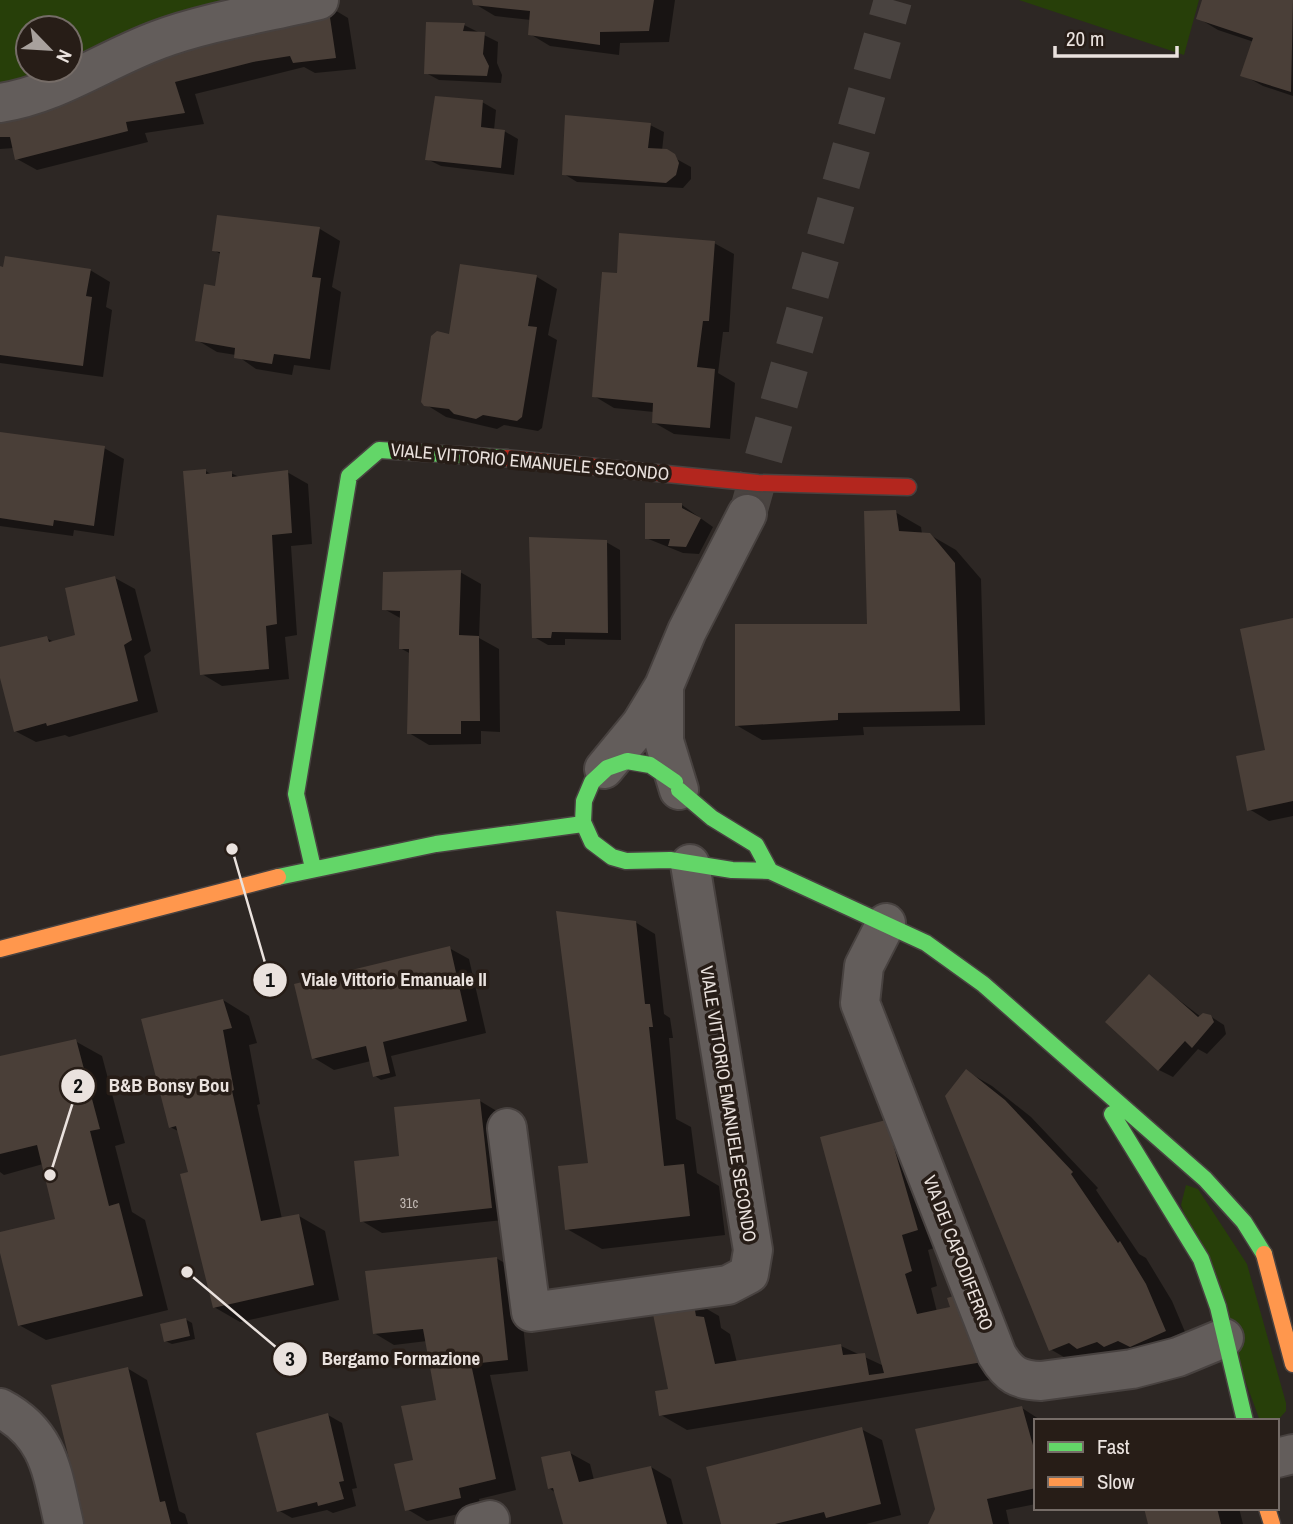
<svg xmlns="http://www.w3.org/2000/svg" width="1293" height="1524" font-family="'Archivo Narrow',sans-serif">
<style>
.green{fill:#273f09;fill-rule:evenodd}
.shadow{fill:#0007}
.building{fill:#4a3f38}
.lines{fill:none;stroke-linecap:round;stroke-linejoin:round}
.street-tunnel{stroke:#494340;stroke-width:38;stroke-dasharray:38 19;stroke-linecap:butt}
.street-casing{stroke:#484240;stroke-width:42}
.fast-casing{stroke:#484240;stroke-width:19}
.slow-casing{stroke:#484240;stroke-width:19}
.jam-casing{stroke:#484240;stroke-width:19}
.street{stroke:#635d5b;stroke-width:38}
.fast{stroke:#63d668;stroke-width:16}
.slow{stroke:#ff974d;stroke-width:16}
.jam{stroke:#b3261e;stroke-width:16}
.labels{text-anchor:middle;stroke-width:7;stroke-linejoin:round;paint-order:stroke}
.number-label{font-size:14px;fill:#c2b9b4}
.street-label{font-size:18px;fill:#eae2de;stroke:#271d17}
.leader{fill:none;stroke:#eae2de;stroke-width:2.5}
.callout-dot{fill:#eae2de;stroke:#271d17;stroke-width:2.5}
.mark-label{font-size:21px;text-anchor:middle;font-weight:bold;fill:#111}
.callout-label{font-size:19px;text-anchor:middle;font-weight:bold;fill:#eae2de;stroke:#271d17;stroke-width:7;stroke-linejoin:round;paint-order:stroke}
</style>
<rect width="100%" height="100%" fill="#2d2724"/>
<!-- green -->
<path class="green" d="M0,0H289L0,95ZM28,28H70V70H28Z
M1019,0H1199L1184,55Z
M1186,1185L1198,1189L1247,1264L1286,1403V1411L1277,1421H1260L1181,1205Z"/>
<!-- shadow -->
<path class="shadow" d="M474,0H675L669,42L620,43L619,55L550,46L530,34L531,20L495,16L475,4Z
M1204,0H1293V96L1263,86L1243,75L1254,42L1218,30L1198,18Z
M328,6L348,18L356,69L315,73L304,67L195,94L204,124L145,133L148,142L37,170L17,159L14,148L0,149V113Z
M464,25L498,42L497,63L502,75L501,83L439,80L426,73Z
M482,102L496,110L494,130L504,131L518,139L514,175L441,166L427,159Z
M650,125L664,132L662,151L691,167V179L683,188L577,182L564,174Z
M320,229L340,241L332,287L341,292L330,370L294,365L292,375L256,369L236,355L217,352L197,340L216,288L222,255L214,250Z
M714,243L734,254L729,332H723L718,373L735,383L730,439L674,434L653,422L654,412L614,408L594,396Z
M0,268L90,270L110,282L106,307L112,310L103,377L0,363Z
M537,277L557,289L548,335L557,340L542,428L538,431L504,425L497,429L446,417L425,404Z
M0,434L104,448L124,459L114,536L74,530L73,536L0,526Z
M206,471L212,475L231,473L239,477L287,472L308,484L312,544L291,546L297,635L285,637L289,679L222,686L202,674Z
M682,505L713,527L699,554L683,553L646,538Z
M895,512L921,527L922,534L930,535L956,550L981,579L985,725L863,727L864,735L762,740L736,725L869,625Z
M606,542L620,550L621,640L570,639H565V645H548L534,637Z
M460,572L481,584L479,638L499,649L500,732L481,731V744L429,745L409,733L411,654L400,648L402,619L384,609Z
M115,578L135,589L151,651L144,656L158,712L69,737L65,735L36,742L15,731L0,671V648L46,638L54,642L77,637Z
M1293,620V816L1269,821L1249,809L1267,752Z
M635,922L655,934L664,1014L670,1018L673,1038H669L676,1119L691,1127L697,1173L719,1186L725,1235L602,1249L567,1229L590,1165Z
M449,948L469,959L486,1033L391,1056L396,1076L381,1080L375,1076L371,1061L334,1070L314,1058Z
M1149,977L1201,1017L1210,1016L1224,1025L1226,1034L1207,1054L1198,1049L1173,1077L1159,1070L1108,1022Z
M223,1000L249,1016L257,1043L249,1045L260,1104L257,1105L282,1219L299,1216L325,1231L339,1300L240,1322L214,1307L190,1173L180,1132L170,1127Z
M75,1041L102,1056L125,1143L115,1146L132,1212L145,1220L168,1310L46,1340L19,1325L0,1246V1233L58,1220L43,1164L4,1175L0,1172V1057Z
M966,1071L992,1086L1031,1117L1098,1188L1096,1190L1139,1254L1146,1258L1172,1301L1191,1346L1076,1364L1050,1349Z
M480,1101L500,1113L512,1219L382,1233L362,1221L401,1157Z
M885,1122L943,1245L928,1250L937,1286L931,1288L937,1312L1014,1376L687,1430L661,1415L693,1301L719,1316L721,1328L730,1334L737,1363L841,1346L884,1366Z
M496,1258L517,1270L528,1371L490,1375L516,1490L479,1499L481,1509L427,1521L407,1509L415,1461L438,1401L427,1341L394,1345L374,1333Z
M185,1319L192,1323L195,1339L172,1344L165,1341Z
M127,1368L147,1380L179,1511L185,1514L188,1524H86Z
M1022,1408L1042,1421H1036V1504L1006,1510L1009,1524H930Z
M328,1415L342,1423L357,1488L352,1489L356,1506L333,1513L327,1510L292,1518L278,1510Z
M861,1429L882,1440L901,1515L866,1524H723Z
M570,1453L590,1464L594,1480L651,1467L671,1479L683,1524H565L556,1493L549,1488Z
M1146,1508H1239L1243,1524H1150Z"/>
<!-- building -->
<path class="building" d="M472,0H654L649,31L600,32V45L528,35L530,11L473,5Z
M1202,0H1293L1291,92L1240,76L1253,38L1196,19Z
M328,4L336,58L293,63L290,56L253,62L175,82L185,113L126,122L128,131L15,160L10,137H0V113L173,45Z
M426,22L465,23L463,31L485,32L483,54L489,66L487,76L424,74Z
M435,96L483,100L481,127L505,130L501,168L425,160Z
M565,115L651,123L648,148L667,149L675,154L679,163L676,175L666,183L562,175Z
M217,215L320,227L312,277L321,278L310,359L274,354L272,364L234,358L235,348L195,341L204,284L215,286L220,252L212,251Z
M619,233L715,241L709,321H703L697,367L715,369L710,428L652,423L653,403L592,397L602,272L617,273Z
M5,256L91,269L86,296L92,297L83,366L0,355V266L3,267Z
M460,264L537,275L528,326L537,327L522,417L517,421L483,415L476,419L454,414L449,409L424,406L421,402L431,336L437,331L449,334Z
M0,432L105,446L94,526L54,520L53,526L0,518Z
M206,469V474L232,471V477L288,470L292,533L272,535L277,624L266,626L269,669L200,675L183,471Z
M645,503H682V508L701,518L686,547L668,546L670,539H645Z
M896,510L899,531L930,533L955,563L960,711L838,713V720L735,726V624H867L864,511Z
M529,537L607,540L608,633L555,632H552L551,638H532Z
M461,570L459,635L479,636L480,721H461V734H407L409,649H399L400,611L382,610L383,572Z
M115,576L132,640L124,645L138,701L47,726L46,723L14,732L0,678V647L47,636L49,642L75,635L65,588Z
M1293,618V801L1247,811L1236,756L1265,750L1240,629Z
M556,911L636,921L645,1004H650L653,1027H649L664,1166L684,1164L690,1216L565,1230L558,1166L588,1163Z
M450,946L467,1021L383,1042L390,1073L373,1077L366,1046L312,1059L294,984Z
M1149,974L1198,1017L1203,1013L1211,1015L1214,1022L1192,1048L1185,1041L1158,1071L1105,1022Z
M223,999L232,1028L223,1030L234,1090L232,1091L261,1221L299,1214L314,1285L213,1308L180,1174L188,1172L176,1126L169,1128L141,1019Z
M76,1039L100,1129L90,1131L109,1206L119,1203L143,1296L18,1326L0,1253V1232L55,1219L37,1145L0,1154V1056Z
M966,1069L1005,1100L1073,1172L1071,1174L1118,1243L1120,1241L1146,1284L1166,1331L1130,1347L1118,1341L1104,1347L1097,1342L1077,1349L1069,1343L1049,1351L945,1096Z
M480,1099L492,1208L360,1222L354,1161L399,1156L394,1107Z
M886,1120L918,1230L902,1235L912,1271L905,1274L917,1314L950,1307L947,1298L963,1293L989,1361L659,1416L655,1391L668,1389L651,1304L693,1299L696,1316L704,1317L715,1364L841,1344L843,1355L865,1353L869,1375L884,1373L820,1137Z
M497,1257L508,1360L471,1364L496,1479L459,1488L461,1498L405,1511L394,1464L413,1460L401,1406L436,1400L423,1329L373,1334L365,1271Z
M186,1318L190,1336L164,1342L160,1324Z
M128,1367L160,1502L165,1501L171,1524H85L51,1385Z
M1022,1406L1036,1456V1488L987,1499L993,1524H928L935,1509L915,1429Z
M328,1413L344,1481L339,1482L344,1499L318,1506L317,1502L277,1512L256,1433Z
M862,1427L881,1504L826,1518L824,1512L775,1524H721L706,1467Z
M570,1451L579,1482L651,1466L667,1524H563L553,1488L548,1489L541,1457Z
M1144,1508H1217L1221,1524H1148Z"/>
<g class="lines">
<!-- street-tunnel -->
<path class="street-tunnel" d="M748,513L893,0"/>
<defs>
<path id="street" d="M0,103C58,94 104,60 158,40C205,22 269,12 319,0
M664,688V741L679,790
M604,769L641,724L664,686L687,631L747,514
M886,923L864,966L860,1003L997,1355C1009,1375 1018,1380 1041,1381L1132,1369L1178,1357L1224,1338
M507,1128L531,1312L728,1285L749,1274L753,1250L690,864
M0,1408C50,1434 52,1473 64,1524
M1277,1458L1293,1454
M475,1524L490,1520"/>
<path id="fast" d="M675,782L650,765L627,761L607,768L592,782L584,801L583,822L592,842L612,857L626,861L670,860L732,870L770,871L926,943L983,984L1205,1179L1244,1222L1264,1254
M679,790L712,818L756,845L770,871
M313,868L296,794L349,476L379,450L506,458
M278,877L436,844L583,824
M1112,1114L1201,1259L1218,1307L1245,1421"/>
<path id="slow" d="M0,949L278,877
M1264,1254L1293,1364
M1267,1508L1272,1524"/>
<path id="jam" d="M506,458L758,483L908,487"/>
</defs>
<!-- street casing -->
<use href="#street" class="street-casing"/>
<!-- fast casing -->
<use href="#fast" class="fast-casing"/>
<!-- slow casing -->
<use href="#slow" class="slow-casing"/>
<!-- jam casing -->
<use href="#jam" class="jam-casing"/>
<!-- street -->
<use href="#street" class="street"/>
<!-- fast -->
<use href="#fast" class="fast"/>
<!-- slow -->
<use href="#slow" class="slow"/>
<!-- jam -->
<use href="#jam" class="jam"/>
</g>
<g class="labels">
<!-- number labels -->
<g class="number-label">
<text x="409" y="1208">31c</text>
</g>
<!-- street labels -->
<g class="street-label">
<text transform="translate(530 462) rotate(5)" y="6">VIALE VITTORIO EMANUELE SECONDO</text>
<text transform="translate(728 1104) rotate(81)" y="6">VIALE VITTORIO EMANUELE SECONDO</text>
<text transform="translate(958 1253) rotate(69)" y="6">VIA DEI CAPODIFERRO</text>
</g>
</g>
<!-- callouts -->
<path class="leader" d="M232 849L270 980M50 1175L78 1086M187 1272L290 1359"/>
<g class="callout-dot">
<circle cx="232" cy="849" r="7"/>
<circle cx="50" cy="1175" r="7"/>
<circle cx="187" cy="1272" r="7"/>
<circle cx="270" cy="980" r="18"/>
<circle cx="78" cy="1086" r="18"/>
<circle cx="290" cy="1359" r="18"/>
</g>
<g class="mark-label">
<text x="270" y="987">1</text>
<text x="78" y="1093">2</text>
<text x="290" y="1366">3</text>
</g>
<g class="callout-label">
<text x="394" y="986">Viale Vittorio Emanuale II</text>
<text x="169" y="1092">B&amp;B Bonsy Bou</text>
<text x="401" y="1365">Bergamo Formazione</text>
</g>
<!-- legend -->
<rect x="1034" y="1419" width="245" height="91" fill="#271d17" stroke="#756c67" stroke-width="2"/>
<rect x="1048" y="1442" width="35" height="10" fill="#63d668" stroke="#756c67" stroke-width="2"/>
<text x="1097" y="1454" font-size="21" fill="#eae2de">Fast</text>
<rect x="1048" y="1477" width="35" height="10" fill="#ff974d" stroke="#756c67" stroke-width="2"/>
<text x="1097" y="1489" font-size="21" fill="#eae2de">Slow</text>
<!-- north arrow -->
<g transform="translate(49 49) rotate(115)"><circle r="33" fill="#271d17" stroke="#756c67" stroke-width="2"/>
<path d="M0-5L12 26L0 18L-12 26Z" fill="#a8a19d"/>
<text y="-10" font-size="19" font-weight="bold" text-anchor="middle" fill="#eae2de">N</text>
</g>
<!-- scale -->
<path d="M1055 46v10h122v-10" fill="none" stroke="#eae2de" stroke-width="3.5"/>
<text x="1066" y="46" font-size="21" fill="#eae2de" stroke="#271d17" stroke-width="5" paint-order="stroke">20 m</text>
</svg>
